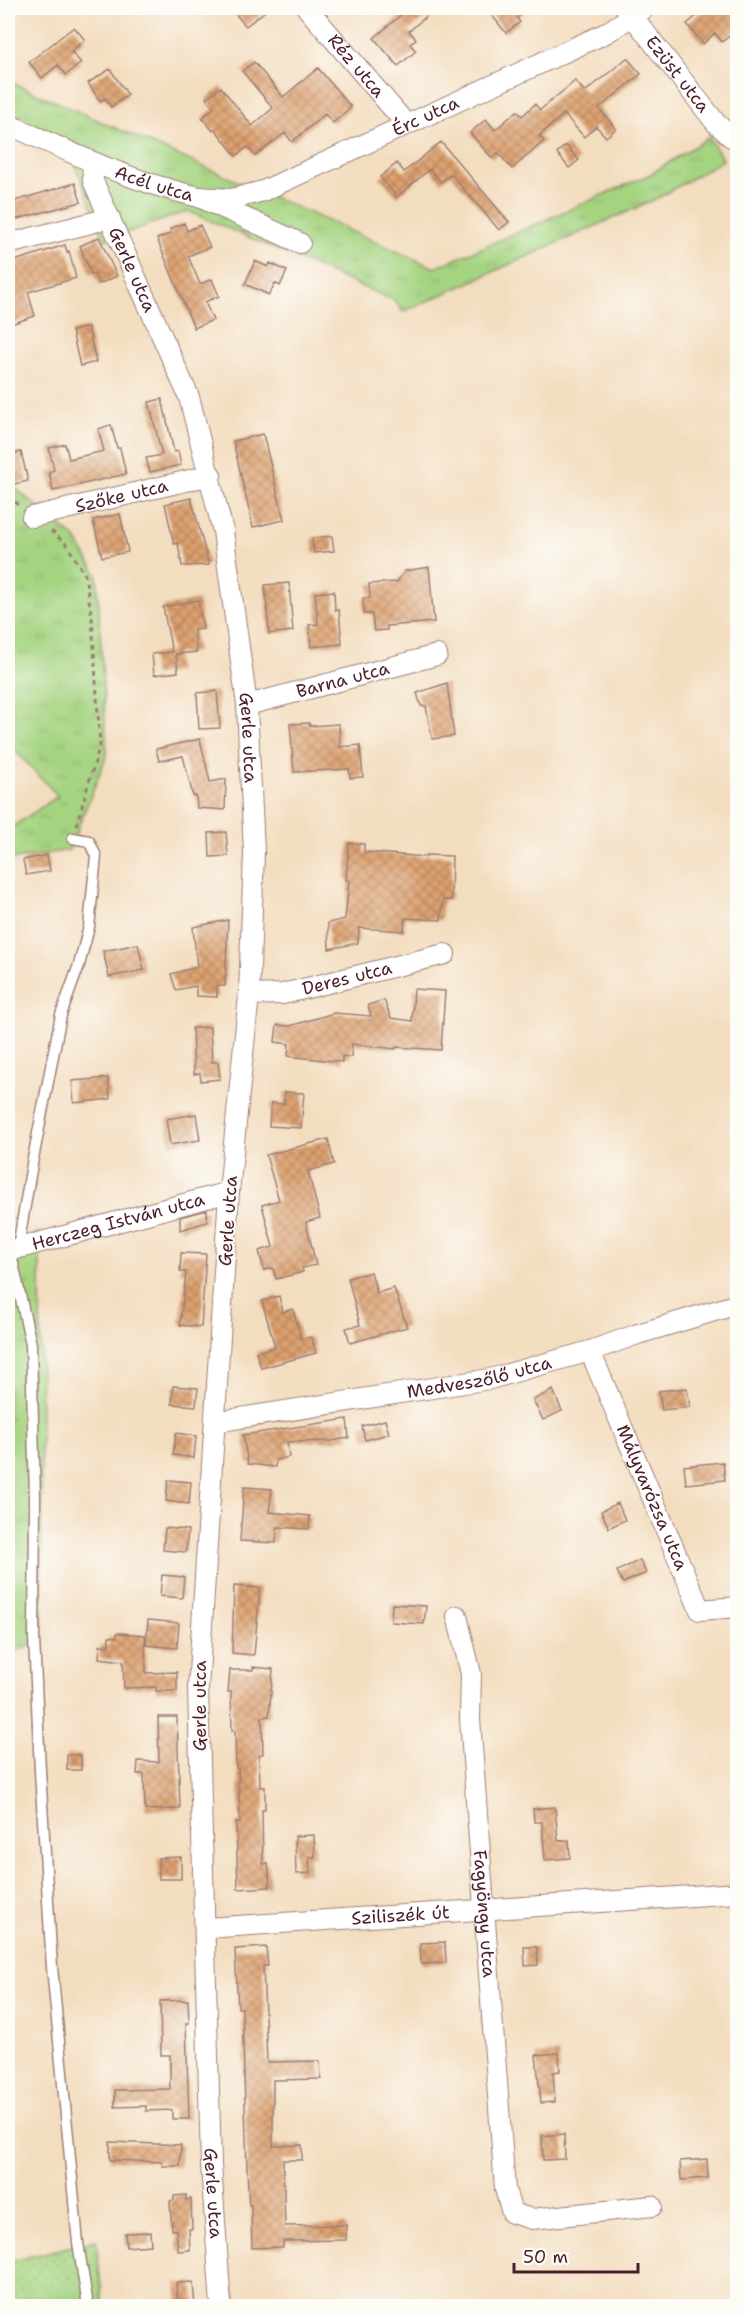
<svg xmlns="http://www.w3.org/2000/svg" width="745" height="2314" font-family="'Shantell Sans',sans-serif">
<style>
.grass{fill:url(#grass-tufts);stroke:#787a56;stroke-width:1.5}
.garden{fill:url(#garden-dots);stroke:#787a56;stroke-width:1.5}
.building{fill:url(#building-cross-hatch)}
.lines{fill:none;stroke-linecap:round;stroke-linejoin:round}
.service-casing{stroke:#9e7e75;stroke-width:13}
.minor-casing{stroke:#9e7e75;stroke-width:22}
.path{stroke:#9e7e75;stroke-width:3;stroke-dasharray:4.5 4.5;stroke-linecap:butt}
.service{stroke:#fff;stroke-width:10}
.minor{stroke:#fff;stroke-width:20}
.labels{text-anchor:middle;stroke-width:4.5;stroke-linejoin:round;paint-order:stroke}
.street-label{font-size:18px;fill:#4a1f2b;stroke:#fdfcf7}
</style>
<defs>
<pattern id="grass-tufts" width="24" height="20" patternUnits="userSpaceOnUse" patternTransform="scale(1.5)"><rect width="24" height="20" fill="#a5d481"/><path d="M3 7l-1-3M5 7V3M7 7l1-3M15 17l-1-3M17 17v-4M19 17l1-3" fill="none" stroke="#90b670"/></pattern>
<pattern id="garden-dots" width="8" height="8" patternUnits="userSpaceOnUse" patternTransform="scale(1.5)"><rect width="8" height="8" fill="#a5d481"/><path d="M2 2h.1M6 6h.1" fill="none" stroke="#90b670" stroke-width="1.8" stroke-linecap="round"/></pattern>
<pattern id="building-cross-hatch" width="8" height="8" patternUnits="userSpaceOnUse" patternTransform="scale(1.5)"><rect width="8" height="8" fill="#dda16f"/><path d="M0 0l8 8M0 8l8-8" fill="none" stroke="#b5835b"/></pattern>
</defs>
<rect width="100%" height="100%" fill="#fdfcf7"/>
<filter id="ink" filterUnits="userSpaceOnUse"><feTurbulence type="fractalNoise" baseFrequency=".0167" numOctaves="2"/><feDisplacementMap in="SourceGraphic" scale="12" xChannelSelector="R" yChannelSelector="G"/><feConvolveMatrix kernelMatrix="1 2 1 2 8 2 1 2 1" color-interpolation-filters="sRGB"/></filter>
<filter id="wash" filterUnits="userSpaceOnUse"><feTurbulence type="fractalNoise" baseFrequency=".008" numOctaves="4" result="noise"/><feDisplacementMap in="SourceGraphic" scale="24" xChannelSelector="R" yChannelSelector="G"/><feGaussianBlur stdDeviation="1.35" result="paint"/><feColorMatrix in="noise" values="0 0 0 0 0 0 0 0 0 0 0 0 0 0 0 0 0 1.4 0 .05"/><feComposite in="paint" operator="in"/></filter>
<g filter="url(#wash)">
<rect width="100%" height="100%" fill="#f3ddbf"/>
<!-- grass -->
<path class="grass" d="M8,81L435,268L651,174L709,137L723,160L658,198L403,312L395,301L188,211L105,240L74,162L8,133Z
M8,482L76,539L97,575L107,755L69,850L8,860V830L58,796L8,743Z
M40,1232L42,1642L8,1652V1242Z"/>
<!-- garden -->
<path class="garden" d="M96,2240L103,2306H8V2262Z"/>
<g id="blocks">
<!-- building -->
<path class="building" d="M230,8H269L246,26Z
M409,8H436L409,31L416,39L410,44L416,51L398,66L374,38Z
M497,8H529L517,18L520,22L506,33L490,13Z
M706,8H738V29L722,42L715,33L703,44L687,24Z
M74,27L85,40L71,51L81,63L66,75L58,65L42,78L29,62Z
M627,58L641,74L599,108L616,129L606,137L596,126L584,137L564,114L539,136L544,141L512,169L498,153L492,158L470,133L486,119L495,130L517,111L522,116L535,104L540,110L575,81L585,92Z
M254,62L283,97L318,68L351,107L333,123L325,114L292,142L285,133L255,156L248,147L236,156L215,129L213,131L202,118L214,108L206,98L221,87L252,126L273,108L242,71Z
M110,69L128,95L111,107L105,98L100,101L88,83Z
M441,142L509,222L499,230L451,174L441,182L430,169L397,197L380,177L397,163L404,172Z
M566,145L579,160L569,168L557,153Z
M75,183L81,202L10,221L8,203Z
M184,223L187,231L200,225L210,247L188,256L200,284L212,279L219,296L205,302L213,320L194,328L157,239L171,233L170,229Z
M99,237L117,276L99,284L94,273L91,274L80,246Z
M65,245L67,252L69,251L76,278L28,292L35,316L8,325V263Z
M255,261L268,267L270,263L287,271L280,286L275,283L269,295L245,284Z
M88,327L96,362L80,366L72,331Z
M162,399L174,452L178,451L181,465L150,472L146,458L162,455L149,402Z
M111,425L117,448H120L126,474L53,491L49,472L54,470L49,448L65,444L69,459L104,451L98,429Z
M263,434L284,520L253,527L233,441Z
M21,452L28,481L10,485L8,455Z
M191,498L209,565L182,566L178,543L174,544L165,504Z
M120,514L128,552L102,557L93,520Z
M332,536L334,551L314,553L312,538Z
M429,567L434,622L387,626V630L374,631L372,614H364L363,598H370L369,584L397,582L405,571Z
M289,583L293,631L269,634L265,585Z
M334,591L335,610H339L342,644L311,647L309,625L318,624L315,593Z
M198,600L203,629L194,630L197,652L176,654L178,672L154,675L152,654L172,652L163,607Z
M447,683L454,736L432,739L426,706H421L417,693Z
M217,691L220,728L199,729L197,693Z
M309,723L310,726L339,724L340,747L360,745L363,777L350,778L349,769L294,772L290,724Z
M200,739L210,782L226,779L225,810L197,808L196,796H193L183,756L159,761L156,749Z
M226,832L228,856L210,857L209,833Z
M349,843L364,844V852L426,857V855L452,856L451,900H443L441,920L405,918L404,931L359,928L358,943L329,949L328,923L345,919L349,881L346,880Z
M47,855L50,871L26,875L23,860Z
M228,920L225,986H217V997L196,996V986L176,990L171,974L197,967L193,927Z
M138,944L144,970L109,977L103,951Z
M414,989L445,991L441,1050L396,1047V1049L352,1044L351,1057L342,1056V1062L288,1056L289,1044L275,1042L277,1025L290,1026L334,1013L371,1016L368,1005L384,1000L391,1018L412,1021Z
M210,1027L212,1062H218L220,1079L201,1081L200,1073L194,1074L192,1028Z
M108,1078L110,1099L74,1103L72,1081Z
M285,1092L304,1093L301,1128L269,1126L271,1103L284,1104Z
M196,1114L200,1140L170,1145L166,1119Z
M328,1139L334,1164L308,1171L320,1218L306,1222L316,1265L302,1268L303,1272L276,1279L273,1268L264,1270L259,1251L273,1247L262,1205L279,1200L266,1155Z
M207,1210V1222L180,1230V1217Z
M181,1253L206,1254L201,1327L180,1325L186,1272H180Z
M371,1272L377,1293L394,1288L407,1327L350,1343L346,1328L360,1325L348,1278Z
M279,1296L283,1312L293,1309L301,1339L311,1337L316,1353L261,1368L256,1352L275,1347L262,1301Z
M173,1386L198,1388L196,1406L172,1404Z
M687,1388L690,1407L662,1410L659,1391Z
M553,1390L562,1411L543,1420L533,1400Z
M347,1419L349,1438L331,1441L287,1442L289,1457L276,1460L275,1467L248,1464L243,1435Z
M385,1420L389,1434L365,1440L362,1426Z
M176,1433L196,1436L194,1458L173,1455Z
M723,1462L725,1480L686,1484L684,1466Z
M168,1480L191,1482L189,1504L166,1501Z
M244,1487L272,1489L269,1512L310,1516L309,1529L277,1527L276,1543L240,1541Z
M618,1503L625,1520L609,1528L601,1511Z
M165,1528L188,1530L186,1552L163,1550Z
M640,1560L646,1573L623,1583L617,1571Z
M162,1575L184,1577L182,1598L160,1596Z
M234,1586L260,1588L254,1655L232,1653Z
M392,1604L426,1606L424,1624L391,1622Z
M148,1620L179,1623L177,1648L146,1645Z
M117,1633L145,1635L146,1673L177,1672V1691H156V1687L124,1688L123,1661L99,1658L100,1645L109,1646V1636L117,1637Z
M253,1667L273,1669L269,1716L262,1717L263,1754L259,1755L260,1787H265V1810H262L263,1864L268,1863L270,1887L238,1889L236,1823H240L238,1768H236L235,1731H232L231,1692H228L230,1670H253Z
M158,1717H177L180,1809L145,1810L144,1774H137L138,1761L159,1762Z
M67,1755H81V1770H67Z
M555,1807L558,1841L569,1840L570,1858L545,1860L542,1822H534L533,1809Z
M314,1835L315,1857H309L310,1873L296,1874L295,1836Z
M181,1857V1879H159L158,1858Z
M445,1942L446,1963L421,1964L420,1943Z
M266,1947L268,1966H263L267,2062L320,2061L321,2079L273,2080V2146L302,2145V2160H283L285,2226L346,2225V2240L283,2241V2247L252,2248L251,2205H249L247,2170L242,2008H238L235,1949Z
M524,1947H537L538,1965L525,1966Z
M188,2000L189,2023H186L189,2119H172V2110L146,2111V2106L115,2107V2090L170,2089V2055H161L160,2001Z
M559,2053L560,2071L553,2072L555,2102L541,2103L536,2055Z
M564,2134L565,2159L543,2160L542,2136Z
M110,2142L181,2145L180,2166H162V2162L110,2160Z
M707,2159L708,2178L681,2180L680,2161Z
M186,2195V2200L191,2199L192,2229H189L190,2250L178,2251L176,2230H172L170,2201L174,2200V2196Z
M150,2232L151,2245L126,2247L125,2233Z
M193,2282L195,2307H178L176,2283Z"/>
</g>
</g>
<g filter="url(#ink)">
<use href="#blocks" fill-opacity="0" stroke="#9e7e75" stroke-width="1.5"/>
<g class="lines">
<defs>
<path id="service" d="M18,1247L32,1164L61,1015L79,965L89,927L96,856L89,841L73,838
M10,1250L31,1344L35,1500L34,1638L40,1771L52,1967L78,2243L88,2306"/>
<g id="minor">
<path id="s1" d="M307,8L406,124"/>
<path id="s2" d="M626,8L716,123L731,137"/>
<path id="s3" d="M8,124C69,152 132,182 199,197L300,243"/>
<path id="s4" d="M92,162L93,181L189,397L223,531L247,705L254,852L249,995L229,1192L198,1689L211,2165L221,2306"/>
<path id="s5" d="M199,197L232,199L263,191L606,33L645,8"/>
<path d="M8,244L110,218"/>
<path id="s6" d="M32,517L211,475"/>
<path id="s7" d="M247,705L437,655"/>
<path id="s8" d="M249,995L283,994L445,954"/>
<path id="s9" d="M8,1251L229,1192"/>
<path id="s10" d="M590,1351L700,1610L738,1607"/>
<path id="s11" d="M215,1422L490,1379L590,1351L638,1334L738,1304"/>
<path id="s12" d="M457,1616L471,1674L470,1719L505,2189L512,2213L532,2219L652,2206"/>
<path id="s13" d="M206,1928L738,1893"/>
</g>
</defs>
<!-- service casing -->
<use href="#service" class="service-casing"/>
<!-- minor casing -->
<use href="#minor" class="minor-casing"/>
<!-- path -->
<path class="path" d="M8,496L20,506
M51,531L67,545L85,575L92,618L100,745L76,826"/>
<!-- service -->
<use href="#service" class="service"/>
<!-- minor -->
<use href="#minor" class="minor"/>
</g>
</g>
<g class="labels">
<!-- street labels -->
<g class="street-label">
<text dy="6" stroke="none"><textPath href="#s1" startOffset="76">Réz utca</textPath></text>
<text dy="6" stroke="none"><textPath href="#s2" startOffset="84">Ezüst utca</textPath></text>
<text dy="6" stroke="none"><textPath href="#s5" startOffset="244">Érc utca</textPath></text>
<text dy="6" stroke="none"><textPath href="#s3" startOffset="158">Acél utca</textPath></text>
<text dy="6" stroke="none"><textPath href="#s4" startOffset="116">Gerle utca</textPath></text>
<text dy="6" stroke="none"><textPath href="#s6" startOffset="92">Szőke utca</textPath></text>
<text dy="6" stroke="none"><textPath href="#s7" startOffset="99">Barna utca</textPath></text>
<text dy="6" stroke="none"><textPath href="#s4" startOffset="602">Gerle utca</textPath></text>
<text dy="6" stroke="none"><textPath href="#s8" startOffset="100">Deres utca</textPath></text>
<text dy="6" stroke="none"><textPath href="#s9" startOffset="114">Herczeg István utca</textPath></text>
<text transform="translate(228 1221) rotate(-86)" y="6">Gerle utca</text>
<text dy="6" stroke="none"><textPath href="#s11" startOffset="268">Medveszőlő utca</textPath></text>
<text dy="6" stroke="none"><textPath href="#s10" startOffset="159">Mályvarózsa utca</textPath></text>
<text transform="translate(200 1706) rotate(-90)" y="6">Gerle utca</text>
<text dy="6" stroke="none"><textPath href="#s13" startOffset="195">Sziliszék út</textPath></text>
<text dy="6" stroke="none"><textPath href="#s12" startOffset="300">Fagyöngy utca</textPath></text>
<text dy="6" stroke="none"><textPath href="#s4" startOffset="2060">Gerle utca</textPath></text>
</g>
</g>
<!-- margin -->
<rect width="745" height="2314" fill="none" stroke="#fdfcf7" stroke-width="30"/>
<!-- scale -->
<path d="M514 2263v9h124v-9" fill="none" stroke="#4a1f2b" stroke-width="3"/>
<text x="523" y="2263" font-size="18" fill="#4a1f2b" stroke="#fdfcf7" stroke-width="4.5" paint-order="stroke">50 m</text>
</svg>
